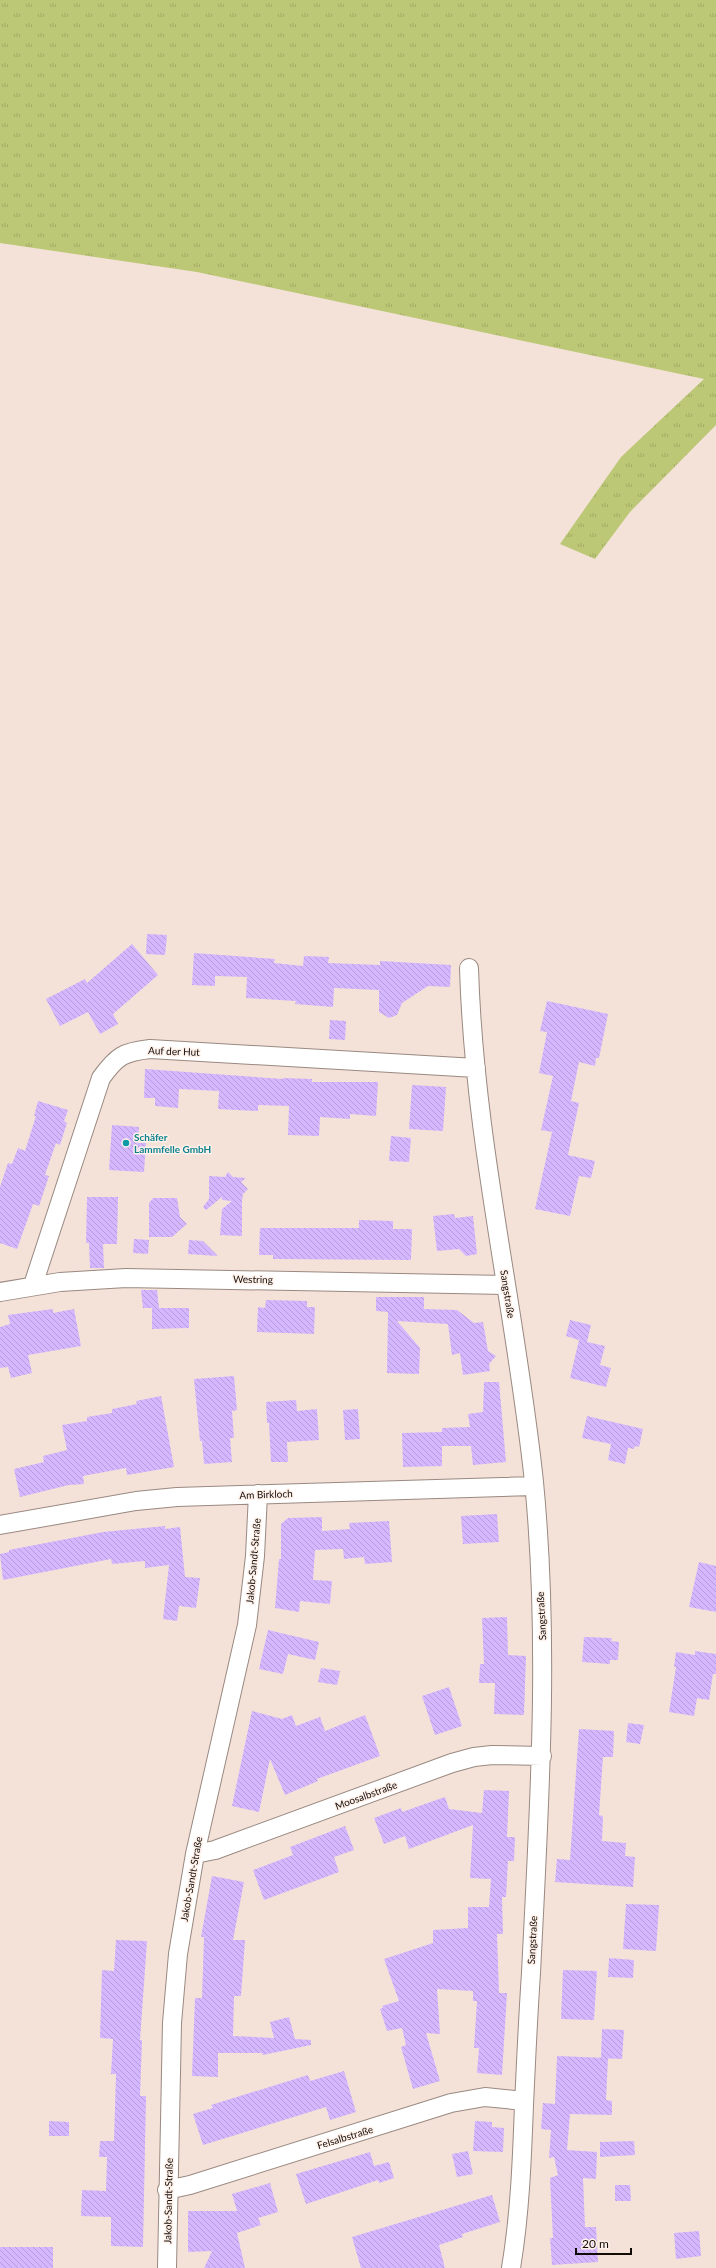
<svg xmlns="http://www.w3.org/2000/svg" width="716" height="2268" font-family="Lato,sans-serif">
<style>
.grass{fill:url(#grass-tufts)}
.building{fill:url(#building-back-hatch)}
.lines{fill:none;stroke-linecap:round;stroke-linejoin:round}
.street-casing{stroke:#998980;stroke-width:20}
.street{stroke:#fff;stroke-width:18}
.culture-dot{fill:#0f9aa8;stroke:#fff1e9;stroke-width:1.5}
.labels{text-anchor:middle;stroke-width:3;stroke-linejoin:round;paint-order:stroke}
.street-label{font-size:10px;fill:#120c09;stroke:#fff1e9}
.culture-label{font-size:10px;font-weight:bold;fill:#0d838f;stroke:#fff1e9;text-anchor:start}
</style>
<defs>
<pattern id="grass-tufts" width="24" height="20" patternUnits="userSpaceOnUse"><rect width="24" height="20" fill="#bcc875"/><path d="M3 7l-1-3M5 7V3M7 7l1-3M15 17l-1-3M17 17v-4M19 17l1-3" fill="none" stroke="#a1ab64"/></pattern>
<pattern id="building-back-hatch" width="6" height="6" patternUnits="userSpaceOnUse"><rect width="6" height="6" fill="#d4b7ff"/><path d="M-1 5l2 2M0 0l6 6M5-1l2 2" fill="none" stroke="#b59cd9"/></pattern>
</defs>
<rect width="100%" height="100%" fill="#f4e2d9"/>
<!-- grass -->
<path class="grass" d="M0,0H716V425L630,512L595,559L560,544L621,457L704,379L197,272L0,243Z"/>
<!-- building -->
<path class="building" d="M147,934L167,935L165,955L146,954Z
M132,944L158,975L113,1014L118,1024L100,1034L88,1012L60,1026L46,999L85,979L87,983Z
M194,953L275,959L274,963L303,966L304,956L329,957L328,963L380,965V961L451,965L450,987L428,986L402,1003L397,1015L389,1018L379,1012V990L334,988L333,1007L295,1004L296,1001L246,998L247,977L215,976V986L192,985Z
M547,1001L608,1014L599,1058H596L595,1066L579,1062L571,1101L579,1103L568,1155L595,1161L591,1178L579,1176L570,1216L535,1209L552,1132L541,1130L553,1076L539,1073L547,1032L540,1031Z
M330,1020L346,1021L345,1040L329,1039Z
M145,1069L283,1079V1078L312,1079V1082H378L376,1116L350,1114V1119L320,1117L319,1136L288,1135L289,1106L258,1105V1111L218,1109L219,1091L179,1089L178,1108L155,1106V1098H144Z
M412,1085L446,1087L443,1131L409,1129Z
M38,1101L68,1110L64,1121L67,1123L60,1145L56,1143L45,1175L49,1176L39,1206L33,1204L17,1249L0,1243V1187L8,1163L12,1164L18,1148L25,1151L36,1116H34Z
M112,1125L139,1127L138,1143H146L144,1172L109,1170Z
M391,1136L411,1138L409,1162L389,1161Z
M228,1172L233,1177L246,1178L241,1182L248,1189L243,1194L242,1201V1236L220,1235L222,1209L232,1201L222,1200V1197L206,1210L203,1207L209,1199V1176L225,1177Z
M87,1197H118L117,1244H103L104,1268H90L89,1243H86Z
M153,1198H177L180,1217L187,1224L172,1237H149V1203Z
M454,1214L455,1218L473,1216L477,1254L466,1256L459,1249L437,1251L433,1216Z
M359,1220L393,1221V1229H412L411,1260L273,1259V1255H259L260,1228H359Z
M134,1239L149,1240L148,1254L133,1253Z
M189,1240L203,1241L218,1256L188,1254Z
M141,1290H157L159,1308H189V1328L152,1329V1308H143Z
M376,1297H424V1309L457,1310L474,1323L483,1322L488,1351L496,1356L489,1364L490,1371L463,1375L460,1353L452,1355L448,1324L397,1321L420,1348L419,1374L387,1373L388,1312L376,1311Z
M266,1300L307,1301V1307H315L314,1334L257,1332L258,1307L265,1308Z
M53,1309V1313L74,1309L81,1346L28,1355L32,1373L11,1378L8,1367L0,1368V1327L10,1324L8,1315Z
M570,1320L591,1325L587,1342L605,1346L600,1365L611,1368L606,1387L570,1378L579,1340L566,1336Z
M234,1376L237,1410L232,1411L234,1438H230L232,1462L204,1464L202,1441H200L194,1379Z
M484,1382H499L506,1462L473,1465L471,1446H442V1466L403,1467L402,1433L442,1432V1428L470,1427L468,1414L483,1412Z
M161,1396L174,1467L127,1475L126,1468L83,1476L84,1484L69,1485L20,1497L14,1469L44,1462L43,1456L67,1450L62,1425L87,1421V1417L112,1413V1409L137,1404L136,1401Z
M296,1400L297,1411L317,1409L319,1440L287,1442L288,1462H271L269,1423H267L266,1402Z
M358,1409L360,1439L345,1440L343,1410Z
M587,1416L643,1429L639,1447L635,1446L634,1449L628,1448L625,1464L608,1460L611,1444L582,1438Z
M497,1514L499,1542L463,1544L461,1516Z
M322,1517V1531L350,1529L349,1523L389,1521L392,1562L365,1564L364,1557L344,1559L343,1549L315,1550L313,1580L332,1581L330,1604L300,1601L299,1612L275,1608L279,1559H281V1524L288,1518Z
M165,1526V1529L180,1527L185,1577L200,1578L196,1608L179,1606L177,1621L163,1619L169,1565L145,1568V1561L112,1564L111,1559L3,1580L0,1554L9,1552V1550L103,1532Z
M699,1562L716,1566V1612L689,1607Z
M507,1617L508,1655L526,1656L524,1715L494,1714L495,1683H479L480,1664H484L482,1618Z
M268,1630L319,1642L315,1660L288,1654L283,1674L259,1669Z
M584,1637L612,1638L611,1641L619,1642L618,1660H610V1664L582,1662Z
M695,1651L716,1654V1674H713L709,1700L697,1698L694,1716L669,1712L676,1667H674L676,1652L695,1655Z
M321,1668L340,1671L337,1685L318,1682Z
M449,1687L462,1726L435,1735L422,1696Z
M252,1711L282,1719L292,1715L296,1726L320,1717L325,1731L365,1715L380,1756L317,1779L318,1781L285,1795L270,1759L259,1812L232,1806Z
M628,1723L644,1725L640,1744L626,1742Z
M579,1729L614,1731L613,1757H603L599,1815L603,1816L602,1841L626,1843L625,1856L635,1857L633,1887L555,1882L557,1859L570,1860Z
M484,1790L509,1791L507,1837H515L514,1861H508L506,1897H502L503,1934H497L499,1993H507L502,2075L477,2073L479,2048H474L477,2001H473V1991L437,1989L440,2034L426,2033L440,2081L413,2089L401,2047L406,2045L402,2028L387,2031L380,2009L383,2008L382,2006L399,2001L384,1959L433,1943V1930L468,1928V1907H489L491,1879L470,1878L473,1825L409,1849L405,1836L384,1844L374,1818L401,1808L402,1812L445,1797L449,1809L482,1813Z
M345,1826L354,1850L334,1857L339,1872L264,1900L253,1870L293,1855L290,1847Z
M212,1876L244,1882L233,1940H245L241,1996H234L233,2036L274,2038L270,2022L289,2017L295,2039L311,2040V2045L263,2055L262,2053H218V2077L192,2076L195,1998H202L204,1937H201Z
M626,1904L659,1905L656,1951L623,1949Z
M116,1940L147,1941L140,2040H142L140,2096H146L143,2247L111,2246V2217L81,2216L82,2190L106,2191L107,2157H99L100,2141H114L116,2074H111L113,2039L100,2038L102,1970L114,1971Z
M609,1958L634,1960L633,1978L608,1977Z
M563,1970L597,1971L594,2020L561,2019Z
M602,2029L624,2030L622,2059L601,2058Z
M557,2056L608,2058L606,2100L612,2101V2115L570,2114L567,2150L597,2152L596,2179L583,2178L585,2227H596L598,2262L552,2265L550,2238H553L550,2178L558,2175L554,2157L549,2158L551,2130L541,2129L543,2103L555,2104Z
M344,2071L356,2112L330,2120L326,2107L203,2145L193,2114L213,2108L211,2105L308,2075L310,2081Z
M49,2121L69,2122V2136H49Z
M475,2121L492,2122V2127L504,2128L503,2152L473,2151Z
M634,2141L635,2155L600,2157V2142Z
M468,2151L473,2174L457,2177L452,2154Z
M370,2152L374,2166L389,2162L394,2178L379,2183L378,2180L306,2204L296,2174Z
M270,2183L278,2212L258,2218L261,2225L237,2233L245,2268H204L212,2251L188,2252V2211H237L232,2194Z
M615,2185H630L631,2201H615Z
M492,2195L500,2222L462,2234L463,2237L439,2245L445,2268H361L352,2237Z
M699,2231L701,2256L676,2259L674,2233Z
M0,2247H53V2268H0Z"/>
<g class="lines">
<defs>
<path id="street" d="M469,968C474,1141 516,1310 534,1482C550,1646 539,1810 531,1973C528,2017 526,2061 524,2105C522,2159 520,2214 511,2268
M33,1285L101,1078C117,1056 123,1052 150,1049L476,1068
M0,1292L60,1282L126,1278L506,1285
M0,1525L136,1501L177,1497L534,1486
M195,1854L215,1850L452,1763L474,1757L492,1755L542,1756
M167,2190L190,2185L451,2103L485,2097L524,2101
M167,2268L172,2023L178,1954L195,1854L247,1625L255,1556L258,1494"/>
</defs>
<!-- street casing -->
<use href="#street" class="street-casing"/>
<!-- street -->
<use href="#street" class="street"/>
</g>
<!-- markers -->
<circle class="culture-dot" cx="126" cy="1143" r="4"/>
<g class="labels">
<!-- street labels -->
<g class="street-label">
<text transform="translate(174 1051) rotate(2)" y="4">Auf der Hut</text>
<text transform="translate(253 1279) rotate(1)" y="4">Westring</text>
<text transform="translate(508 1294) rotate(81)" y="4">Sangstraße</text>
<text transform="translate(266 1494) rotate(-2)" y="4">Am Birkloch</text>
<text transform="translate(253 1561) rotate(-85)" y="4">Jakob-Sandt-Straße</text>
<text transform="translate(541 1616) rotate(-93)" y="4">Sangstraße</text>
<text transform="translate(366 1795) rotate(-20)" y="4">Moosalbstraße</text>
<text transform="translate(191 1879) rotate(-80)" y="4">Jakob-Sandt-Straße</text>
<text transform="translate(532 1940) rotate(-87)" y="4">Sangstraße</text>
<text transform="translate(345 2137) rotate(-17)" y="4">Felsalbstraße</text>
<text transform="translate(168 2201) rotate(-89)" y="4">Jakob-Sandt-Straße</text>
</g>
<!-- culture labels -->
<g class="culture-label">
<text x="134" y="1141">Schäfer<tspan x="134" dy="12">Lammfelle GmbH</tspan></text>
</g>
</g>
<!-- scale -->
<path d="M576 2248v6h55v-6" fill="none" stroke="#120c09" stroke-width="2"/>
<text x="582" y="2248" font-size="12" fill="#120c09" stroke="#fff1e9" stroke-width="3" paint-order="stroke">20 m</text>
</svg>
